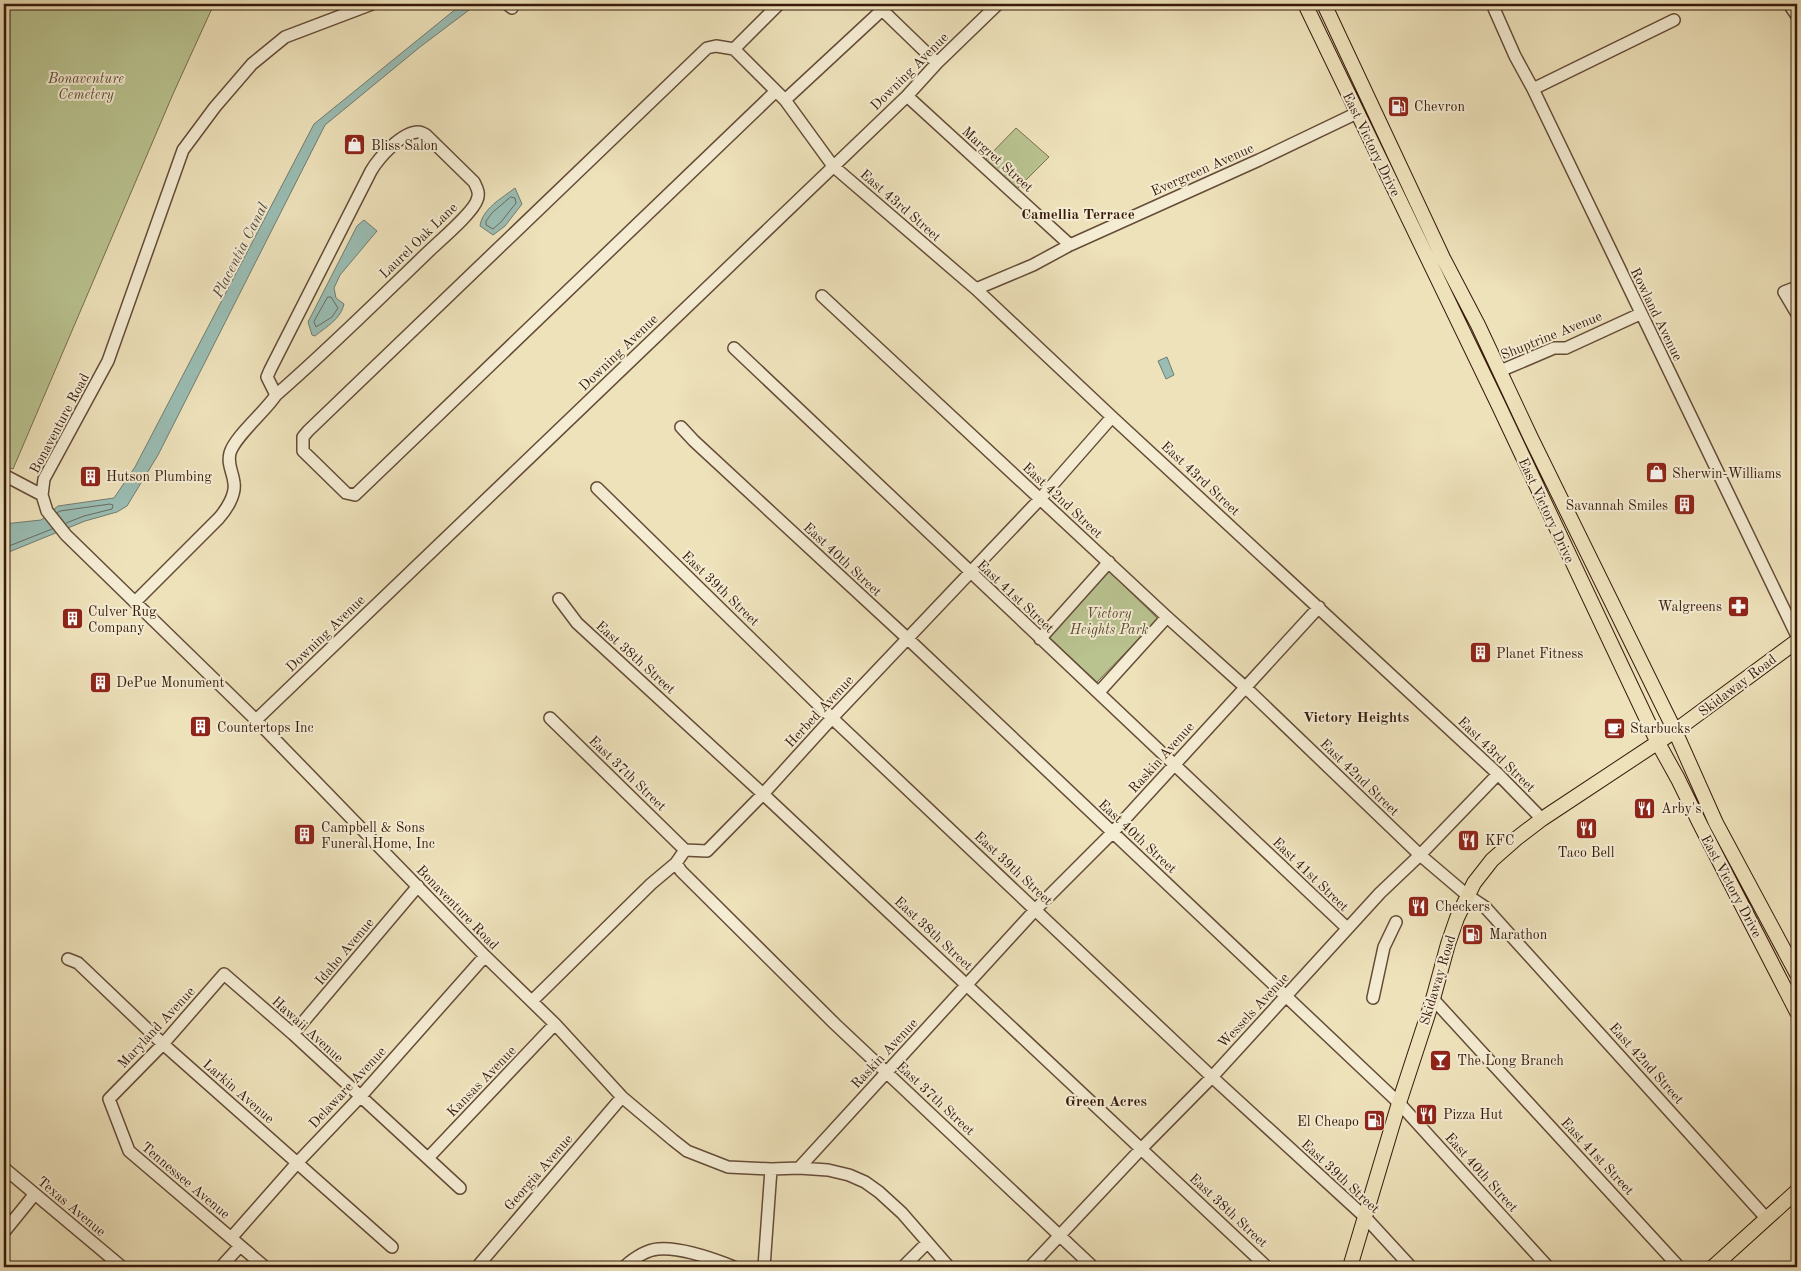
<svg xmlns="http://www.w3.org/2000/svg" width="1801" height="1271" font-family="'Old Standard TT',serif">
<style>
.green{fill:#b9c390;stroke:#786e4e}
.water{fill:#9abdb4;stroke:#727c70}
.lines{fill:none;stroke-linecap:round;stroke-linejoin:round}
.shore{stroke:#686c60;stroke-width:1}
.minor-casing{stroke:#654c37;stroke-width:14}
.major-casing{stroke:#371a0b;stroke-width:16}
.minor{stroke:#f4ecd3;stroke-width:11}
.major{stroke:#eee2bb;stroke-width:14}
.labels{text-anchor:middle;stroke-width:4;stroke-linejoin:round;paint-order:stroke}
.street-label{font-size:14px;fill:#371a0b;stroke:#f4ecd3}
.park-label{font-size:14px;font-style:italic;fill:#5e4d33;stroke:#f4ecd3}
.poi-label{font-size:14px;fill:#371a0b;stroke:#f4ecd3;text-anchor:start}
.neighbourhood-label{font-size:15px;font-weight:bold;fill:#371a0b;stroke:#f4ecd3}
.water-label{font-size:15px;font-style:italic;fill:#554b3e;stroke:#f4ecd3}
</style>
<rect width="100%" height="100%" fill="#eee2bb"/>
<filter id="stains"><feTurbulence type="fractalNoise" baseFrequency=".004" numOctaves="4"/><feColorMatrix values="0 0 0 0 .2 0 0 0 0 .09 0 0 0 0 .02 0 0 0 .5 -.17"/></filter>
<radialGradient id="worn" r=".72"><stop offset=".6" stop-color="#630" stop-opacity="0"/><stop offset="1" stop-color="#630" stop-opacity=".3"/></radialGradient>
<!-- green -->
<path class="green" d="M4,4H214L173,94L13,469L4,467Z
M1016,128L1049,157L1017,189L985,160Z
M1109,571L1158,619L1097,682L1049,637Z"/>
<!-- water -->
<path class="water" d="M462,4H482L473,7L420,47L325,125L158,455L127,506L117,512L85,521L4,554V524L41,520L58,506L114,498L135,467L314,124Z
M515,188L522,204L505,226L493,235L480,226C482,209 502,198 515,188Z
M364,220L377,231L340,275L334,288L336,298L344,304C341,319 326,327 315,336L312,335L308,322L357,226Z
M1167,357L1174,375L1166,379L1158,361Z"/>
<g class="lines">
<!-- shore -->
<path class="shore" d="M511,197L515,198L516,203L501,222L493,229L486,225V221L492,213Z
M328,297H331L338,308L332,317L316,327L314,322Z
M57,513L60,511L110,504L113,505L112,509L84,516L66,523
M4,548L52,529"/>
<defs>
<path id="minor" d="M372,4L285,37L252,64L215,107L183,150L108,361L44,479L42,495L47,511L66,535L256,720L485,956L555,1024L622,1097L673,1140L687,1151L728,1167L771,1169L799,1168L828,1170L849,1175L865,1182L879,1192L902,1213L949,1267
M507,4L512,8
M876,4L937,63
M1492,4L1515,56L1533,89L1797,636
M1789,4L1797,16
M734,49L785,100L833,166L976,289L1112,417L1498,774L1542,819
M1533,89L1674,20
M775,92L355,495L346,493L303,451V437L308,431L707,48L716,46L734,49L779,4
M907,96L1070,245
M785,100L882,10
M1797,287L1784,292L1797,314
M976,289L1033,265L1070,245L1259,160L1357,113
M822,296L1167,617L1245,687L1420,855L1467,895L1485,907L1767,1219
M734,348L1347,928
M1500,371L1554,348H1566L1640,314
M681,427L694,441L907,638L1399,1103L1548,1267
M4,475L42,495
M597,488L832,718L1212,1077L1365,1217L1411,1267
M559,599L577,623L763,794L1267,1267
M135,602L219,518C226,510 236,495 234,483C233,472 227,465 230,453C235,436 265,412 276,395L267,377L270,370L371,171C378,159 402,131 419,132C421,132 424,134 426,135L474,182C477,188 480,193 477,200C473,213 438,242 427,253C377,301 328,350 276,395
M1040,639L1109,562
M1099,692L1167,617
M550,718L685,850
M256,720L907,96L937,63L998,4
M676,863L681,871L835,1024L1093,1267
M68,959L78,963L163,1044L392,1247
M1373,998L1384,947L1396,922
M1433,999L1679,1267
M532,1001L651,884L676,863L685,850L707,851L763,794L832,718L1040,499L1112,417
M293,1034L418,886
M428,1158L555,1024
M4,1168L122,1267
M799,1168L1036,909L1112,833L1319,607
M4,1232L34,1195
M231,1238L298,1162L360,1097L485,956
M221,1267L240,1246
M265,1267L129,1151L109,1099L163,1044L224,974L293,1034L460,1188
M477,1267L622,1097
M624,1267C633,1259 646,1250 658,1249C680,1247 714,1259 734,1267
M764,1267L771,1169
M903,1267L927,1243
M1030,1267L1141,1149L1212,1077L1380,893L1420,855L1498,774"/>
<path id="major" d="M1305,4L1497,402L1658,743L1678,779L1700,824L1797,1012
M1324,4L1443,258L1478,325L1531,438L1675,731L1716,823L1797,974
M1350,1267L1399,1103L1433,999L1448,944L1457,918L1474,883L1492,860L1517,838L1542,819L1675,731L1797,641
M1713,1267L1797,1191"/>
</defs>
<!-- minor casing -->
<use href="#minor" class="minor-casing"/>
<!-- major casing -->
<use href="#major" class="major-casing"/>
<!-- minor -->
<use href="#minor" class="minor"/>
<!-- major -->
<use href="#major" class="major"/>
</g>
<!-- icons -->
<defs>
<symbol id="fuel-square" viewBox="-11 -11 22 22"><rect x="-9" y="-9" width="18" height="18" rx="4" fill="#8f2418" stroke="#f4ecd3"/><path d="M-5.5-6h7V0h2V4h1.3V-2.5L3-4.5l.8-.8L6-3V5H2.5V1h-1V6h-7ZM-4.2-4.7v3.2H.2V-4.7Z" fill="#fff"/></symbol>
<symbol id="shop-square" viewBox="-11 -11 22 22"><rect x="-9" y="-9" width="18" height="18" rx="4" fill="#8f2418" stroke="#f4ecd3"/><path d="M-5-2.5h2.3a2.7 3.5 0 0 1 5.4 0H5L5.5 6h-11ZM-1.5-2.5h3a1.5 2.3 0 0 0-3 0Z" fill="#fff"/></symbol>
<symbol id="building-square" viewBox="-11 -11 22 22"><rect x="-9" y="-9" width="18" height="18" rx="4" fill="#8f2418" stroke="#f4ecd3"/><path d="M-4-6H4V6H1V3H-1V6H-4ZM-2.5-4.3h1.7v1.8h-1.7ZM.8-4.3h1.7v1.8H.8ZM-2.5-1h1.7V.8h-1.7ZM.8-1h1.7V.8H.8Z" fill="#fff"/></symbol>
<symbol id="pharmacy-square" viewBox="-11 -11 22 22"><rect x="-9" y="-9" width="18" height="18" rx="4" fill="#8f2418" stroke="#f4ecd3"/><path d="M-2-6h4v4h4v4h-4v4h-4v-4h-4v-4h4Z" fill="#fff"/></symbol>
<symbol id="cafe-square" viewBox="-11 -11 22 22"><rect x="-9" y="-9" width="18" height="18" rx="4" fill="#8f2418" stroke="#f4ecd3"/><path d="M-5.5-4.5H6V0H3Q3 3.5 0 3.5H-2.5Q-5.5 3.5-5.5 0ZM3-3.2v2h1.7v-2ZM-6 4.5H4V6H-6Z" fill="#fff"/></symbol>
<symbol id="restaurant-square" viewBox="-11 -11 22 22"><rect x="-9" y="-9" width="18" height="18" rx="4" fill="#8f2418" stroke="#f4ecd3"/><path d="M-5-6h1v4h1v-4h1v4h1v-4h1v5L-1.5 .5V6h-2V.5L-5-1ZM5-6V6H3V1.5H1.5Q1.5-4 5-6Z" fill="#fff"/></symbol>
<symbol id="bar-square" viewBox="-11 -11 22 22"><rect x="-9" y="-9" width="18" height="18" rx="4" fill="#8f2418" stroke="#f4ecd3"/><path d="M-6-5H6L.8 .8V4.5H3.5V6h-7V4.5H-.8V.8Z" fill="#fff"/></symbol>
</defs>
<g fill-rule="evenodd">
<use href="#fuel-square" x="1386" y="94" width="25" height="25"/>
<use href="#shop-square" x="342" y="132" width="25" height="25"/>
<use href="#shop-square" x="1644" y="460" width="25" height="25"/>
<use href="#building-square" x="78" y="464" width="25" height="25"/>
<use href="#building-square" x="1672" y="492" width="25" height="25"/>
<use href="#pharmacy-square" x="1726" y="594" width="25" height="25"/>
<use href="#building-square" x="60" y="606" width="25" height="25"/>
<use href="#building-square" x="1468" y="640" width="25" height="25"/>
<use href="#building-square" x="88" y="670" width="25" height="25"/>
<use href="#building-square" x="188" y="714" width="25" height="25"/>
<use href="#cafe-square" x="1602" y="716" width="25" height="25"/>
<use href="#restaurant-square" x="1632" y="796" width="25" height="25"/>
<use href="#restaurant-square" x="1574" y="816" width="25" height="25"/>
<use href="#building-square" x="292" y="822" width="25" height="25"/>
<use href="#restaurant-square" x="1456" y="828" width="25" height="25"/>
<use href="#restaurant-square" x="1406" y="894" width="25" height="25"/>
<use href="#fuel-square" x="1460" y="922" width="25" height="25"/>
<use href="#bar-square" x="1428" y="1048" width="25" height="25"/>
<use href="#restaurant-square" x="1414" y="1102" width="25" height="25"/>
<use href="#fuel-square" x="1362" y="1108" width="25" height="25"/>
</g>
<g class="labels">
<!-- street labels -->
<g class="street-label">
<text transform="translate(909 71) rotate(-45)" y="5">Downing Avenue</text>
<text transform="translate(1372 144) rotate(64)" y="5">East Victory Drive</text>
<text transform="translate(998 159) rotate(42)" y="5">Margret Street</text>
<text transform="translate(1202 169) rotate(-24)" y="5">Evergreen Avenue</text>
<text transform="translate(901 205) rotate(41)" y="5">East 43rd Street</text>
<text transform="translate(418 240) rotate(-44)" y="5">Laurel Oak Lane</text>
<text transform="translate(1657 314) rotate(64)" y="5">Rowland Avenue</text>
<text transform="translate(1551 335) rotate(-22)" y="5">Shuptrine Avenue</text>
<text transform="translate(618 352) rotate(-44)" y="5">Downing Avenue</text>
<text transform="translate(59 423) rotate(-62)" y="5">Bonaventure Road</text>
<text transform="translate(1201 478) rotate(43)" y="5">East 43rd Street</text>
<text transform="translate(1063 500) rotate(43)" y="5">East 42nd Street</text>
<text transform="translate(1547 510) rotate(65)" y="5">East Victory Drive</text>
<text transform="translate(843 559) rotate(43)" y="5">East 40th Street</text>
<text transform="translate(721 588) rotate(44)" y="5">East 39th Street</text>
<text transform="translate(1016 596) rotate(43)" y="5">East 41st Street</text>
<text transform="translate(325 633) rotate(-44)" y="5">Downing Avenue</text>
<text transform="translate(636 657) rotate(42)" y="5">East 38th Street</text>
<text transform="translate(1737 685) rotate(-37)" y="5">Skidaway Road</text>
<text transform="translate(819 711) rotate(-47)" y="5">Herbed Avenue</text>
<text transform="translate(1497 754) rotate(44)" y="5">East 43rd Street</text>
<text transform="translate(1161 757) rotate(-48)" y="5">Raskin Avenue</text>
<text transform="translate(628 773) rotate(44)" y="5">East 37th Street</text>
<text transform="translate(1360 777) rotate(44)" y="5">East 42nd Street</text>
<text transform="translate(1138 836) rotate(43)" y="5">East 40th Street</text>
<text transform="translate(1014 868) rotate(43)" y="5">East 39th Street</text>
<text transform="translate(1311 874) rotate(44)" y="5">East 41st Street</text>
<text transform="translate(1732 886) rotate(62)" y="5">East Victory Drive</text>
<text transform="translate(458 907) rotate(46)" y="5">Bonaventure Road</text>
<text transform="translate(934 933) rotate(43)" y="5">East 38th Street</text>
<text transform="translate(344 951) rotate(-50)" y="5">Idaho Avenue</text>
<text transform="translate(1437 980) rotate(-73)" y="5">Skidaway Road</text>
<text transform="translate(1253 1010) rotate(-47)" y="5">Wessels Avenue</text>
<text transform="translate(156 1027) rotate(-47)" y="5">Maryland Avenue</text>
<text transform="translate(308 1029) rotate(42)" y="5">Hawaii Avenue</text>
<text transform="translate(884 1053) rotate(-47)" y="5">Raskin Avenue</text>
<text transform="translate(1647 1063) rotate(48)" y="5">East 42nd Street</text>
<text transform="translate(481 1081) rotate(-46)" y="5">Kansas Avenue</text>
<text transform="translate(347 1087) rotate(-47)" y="5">Delaware Avenue</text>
<text transform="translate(239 1091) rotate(41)" y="5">Larkin Avenue</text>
<text transform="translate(936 1098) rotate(43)" y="5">East 37th Street</text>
<text transform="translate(1598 1156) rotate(47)" y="5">East 41st Street</text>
<text transform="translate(538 1172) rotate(-49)" y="5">Georgia Avenue</text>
<text transform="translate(1482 1172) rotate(48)" y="5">East 40th Street</text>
<text transform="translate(1341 1176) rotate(43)" y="5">East 39th Street</text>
<text transform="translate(186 1180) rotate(40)" y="5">Tennessee Avenue</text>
<text transform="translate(72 1206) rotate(40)" y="5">Texas Avenue</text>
<text transform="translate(1229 1210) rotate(43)" y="5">East 38th Street</text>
</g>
<!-- park labels -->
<g class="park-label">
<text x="86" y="83">Bonaventure<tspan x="86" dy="16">Cemetery</tspan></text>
<text x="1109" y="618">Victory<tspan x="1109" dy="16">Heights Park</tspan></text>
</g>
<!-- poi labels -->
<g class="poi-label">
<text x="1414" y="111">Chevron</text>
<text x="371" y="150">Bliss Salon</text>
<text x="1672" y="478">Sherwin-Williams</text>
<text x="106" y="481">Hutson Plumbing</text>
<text x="1668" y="510" text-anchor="end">Savannah Smiles</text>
<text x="1722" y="611" text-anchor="end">Walgreens</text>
<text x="88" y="616">Culver Rug<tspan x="88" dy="16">Company</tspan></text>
<text x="1496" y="658">Planet Fitness</text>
<text x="116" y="687">DePue Monument</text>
<text x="217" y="732">Countertops Inc</text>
<text x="1630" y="733">Starbucks</text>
<text x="1661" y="813">Arby's</text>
<text x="321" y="832">Campbell &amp; Sons<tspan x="321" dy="16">Funeral Home, Inc</tspan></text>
<text x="1485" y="845">KFC</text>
<text x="1586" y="857" text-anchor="middle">Taco Bell</text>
<text x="1435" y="911">Checkers</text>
<text x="1489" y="939">Marathon</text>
<text x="1457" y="1065">The Long Branch</text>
<text x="1443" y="1119">Pizza Hut</text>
<text x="1359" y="1126" text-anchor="end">El Cheapo</text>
</g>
<!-- neighbourhood labels -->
<g class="neighbourhood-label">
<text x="1078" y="219">Camellia Terrace</text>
<text x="1356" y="722">Victory Heights</text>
<text x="1106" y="1106">Green Acres</text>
</g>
<!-- water labels -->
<g class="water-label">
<text transform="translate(240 250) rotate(-63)" y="5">Placentia Canal</text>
</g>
</g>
<!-- margin -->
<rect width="1801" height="1271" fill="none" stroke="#eee2bb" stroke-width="20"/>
<rect x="5" y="5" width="1791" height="1261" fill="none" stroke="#371a0b" stroke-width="2.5"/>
<rect x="10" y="10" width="1781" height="1251" fill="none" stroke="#371a0b"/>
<rect width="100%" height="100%" filter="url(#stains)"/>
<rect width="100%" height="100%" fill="url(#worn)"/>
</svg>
